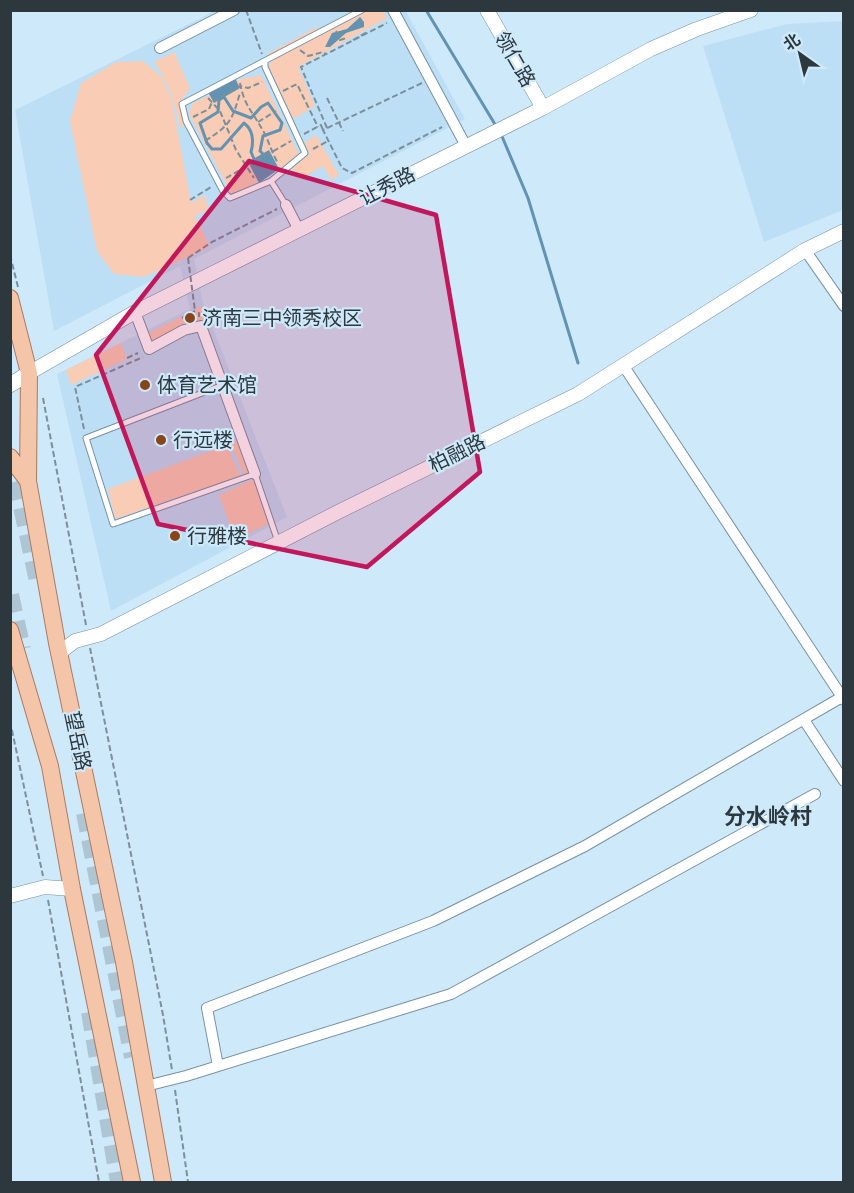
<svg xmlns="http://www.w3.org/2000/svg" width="854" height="1193" font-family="'DM Sans','Noto Sans SC',sans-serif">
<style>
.built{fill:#bddff5}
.green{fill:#f8ccb5}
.water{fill:#6293b2}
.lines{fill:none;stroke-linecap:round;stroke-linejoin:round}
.stream{stroke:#6293b2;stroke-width:3}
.trunk-tunnel{stroke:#aec6d4;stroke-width:18;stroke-dasharray:18 9;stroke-linecap:butt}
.service-casing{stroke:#7891a1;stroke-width:7}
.minor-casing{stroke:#7891a1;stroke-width:12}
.tertiary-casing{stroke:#7891a1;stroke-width:15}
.secondary-casing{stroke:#7891a1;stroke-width:16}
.primary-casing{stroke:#aa7a60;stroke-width:18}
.path{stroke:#7c8f9a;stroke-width:2;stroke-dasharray:6 3;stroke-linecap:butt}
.service{stroke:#fff;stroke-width:5}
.minor{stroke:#fff;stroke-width:10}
.tertiary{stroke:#fff;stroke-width:14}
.secondary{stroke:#fff;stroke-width:15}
.primary{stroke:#f5c5aa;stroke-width:16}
.path-bridge{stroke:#7c8f9a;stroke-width:2;stroke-dasharray:6 3;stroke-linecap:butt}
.marked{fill:#c2185b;fill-opacity:0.2;stroke:#c2185b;stroke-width:4.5;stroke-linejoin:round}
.poi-dot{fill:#89451a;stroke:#cee9fa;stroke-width:2}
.labels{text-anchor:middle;stroke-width:4.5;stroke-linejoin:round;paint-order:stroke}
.street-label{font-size:20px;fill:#2d383e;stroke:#cee9fa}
.poi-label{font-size:20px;fill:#2d383e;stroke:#cee9fa;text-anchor:start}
.quarter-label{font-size:22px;font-weight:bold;fill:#2d383e;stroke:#cee9fa}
</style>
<rect width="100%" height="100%" fill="#cee9fa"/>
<!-- built -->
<path class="built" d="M405,10L465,119L194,259L203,303L287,517L111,611L57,374L190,309L180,266L54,331L15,110L215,11Z
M843,21V210L764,242L703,46L787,24Z"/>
<!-- green -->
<path class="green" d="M362,11H383L387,18L298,67L315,106L293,119L268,67L274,56L268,58L267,54L317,27L319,30Z
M174,52L190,88L179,104L185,124L180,128C175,104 169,82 154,62Z
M143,61L162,77L172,100L191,203L204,195L209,209L195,216L210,247L144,277L114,274L97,251L70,121L81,83L116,62Z
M261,75L299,155L262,180L232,195L189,114L192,104L240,79Z
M316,135L339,175L331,180L323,166L299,180L291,166L310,154L304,143Z
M202,306L207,321L150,342L147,334Z
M121,343L127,359L71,385L66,370Z
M239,440L251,472L243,474L231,443Z
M227,445L240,476L115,519L108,489Z
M253,479L269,524L235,539L219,495Z"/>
<!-- water -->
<path class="water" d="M360,17L364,22V27L346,33L330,47H325L332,33L347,29Z
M235,78L240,88L214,103L208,92Z
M269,150L279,169L259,183L248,162Z"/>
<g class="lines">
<!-- stream -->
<path class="stream" d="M426,10L496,126
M501,134L528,198L578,363
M254,159L251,152C254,141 253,130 244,123L221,149H212L207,143L200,123L218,112L219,100L224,97L233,111L251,118L261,107L268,103L282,123L280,130L263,136L260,151L263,154"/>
<!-- trunk-tunnel -->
<path class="trunk-tunnel" d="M11,455L39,586
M10,595L22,649
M85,813L133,1057
M90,1012L119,1182"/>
<defs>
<path id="service" d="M265,62V67L305,153L271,181L286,205
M271,181L230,198L223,191L186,121L182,104L362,10
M223,385L86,438L113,524L255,474L278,542"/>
<path id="minor" d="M393,10L466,146
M160,48L234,10
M286,205L299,230
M805,250L844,306
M135,312L149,349L184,330L201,326L255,474
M623,365L844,700
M804,720L844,781
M218,1066L207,1008L433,921L585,846L842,697
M146,1086L186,1076L451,994L815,794"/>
<path id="tertiary" d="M487,10L543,108
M29,373L135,312L543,108L651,49L697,29L751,10
M59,653L75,641L101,634L338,512L578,394L805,250L844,231
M10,896L45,887L72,889"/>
<path id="secondary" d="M10,385L29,373"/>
<path id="primary" d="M10,298L29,373L28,481L57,643L124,962L163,1182
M10,457L28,481
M10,630L50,766L72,889L132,1182"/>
</defs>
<!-- service casing -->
<use href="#service" class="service-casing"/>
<!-- minor casing -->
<use href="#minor" class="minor-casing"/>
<!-- tertiary casing -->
<use href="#tertiary" class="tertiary-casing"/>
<!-- secondary casing -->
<use href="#secondary" class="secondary-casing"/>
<!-- primary casing -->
<use href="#primary" class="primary-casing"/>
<!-- path -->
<path class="path" d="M246,10L262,54
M336,31L340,40L347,38
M353,40L367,32
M300,50L308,56L323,52L326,54
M240,83C244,105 252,111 262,129C269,140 271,152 278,163
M422,83L323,130L342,168L352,173L442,127
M283,91L297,84L318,127
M208,98L220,111L236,150L254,178
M327,98L343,131
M193,117L209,109L212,102L240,86L248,88L262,82
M258,122L276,111
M327,128L301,67L387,23
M304,134L321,125L323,130
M205,141C230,125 232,121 240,93
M313,149L328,141
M226,178L291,141
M190,200L211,187
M10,255L18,287
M188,258L212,242L277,209
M190,317L199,313V317
M182,318L195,311
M127,358L138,353
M43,398L86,625
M84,429L75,387L143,357
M90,648L163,1015L172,1070
M10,721L43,876
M48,900L99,1182
M175,1090L188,1182"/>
<!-- service -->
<use href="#service" class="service"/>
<!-- minor -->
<use href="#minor" class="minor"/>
<!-- tertiary -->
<use href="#tertiary" class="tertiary"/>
<!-- secondary -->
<use href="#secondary" class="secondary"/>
<!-- primary -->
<use href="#primary" class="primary"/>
<!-- path-bridge -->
<path class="path-bridge" d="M188,258L195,311"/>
</g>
<!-- marked area -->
<path class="marked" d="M249,161L436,215L480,472L367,567L158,524L96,355Z"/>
<!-- markers -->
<g class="poi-dot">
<circle cx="190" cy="318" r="6"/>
<circle cx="145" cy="385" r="6"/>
<circle cx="161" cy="440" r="6"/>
<circle cx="175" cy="536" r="6"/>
</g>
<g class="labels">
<!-- street labels -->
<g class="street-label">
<text transform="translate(515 59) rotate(60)" y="7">领仁路</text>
<text transform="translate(387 186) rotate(-27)" y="7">让秀路</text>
<text transform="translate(457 453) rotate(-26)" y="7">柏融路</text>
<text transform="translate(78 741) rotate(78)" y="7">望岳路</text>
</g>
<!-- poi labels -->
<g class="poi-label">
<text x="202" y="325">济南三中领秀校区</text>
<text x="157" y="392">体育艺术馆</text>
<text x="173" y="447">行远楼</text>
<text x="187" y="543">行雅楼</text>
</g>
<!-- quarter labels -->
<g class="quarter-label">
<text x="768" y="824">分水岭村</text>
</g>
</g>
<!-- border -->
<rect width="854" height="1193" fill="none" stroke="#2d383e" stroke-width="24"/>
<!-- north arrow -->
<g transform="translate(800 54) rotate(326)" stroke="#cee9fa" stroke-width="4.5" paint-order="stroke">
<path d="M0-4.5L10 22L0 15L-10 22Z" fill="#2d383e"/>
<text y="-9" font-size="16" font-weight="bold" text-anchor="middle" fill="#2d383e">北</text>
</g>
</svg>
